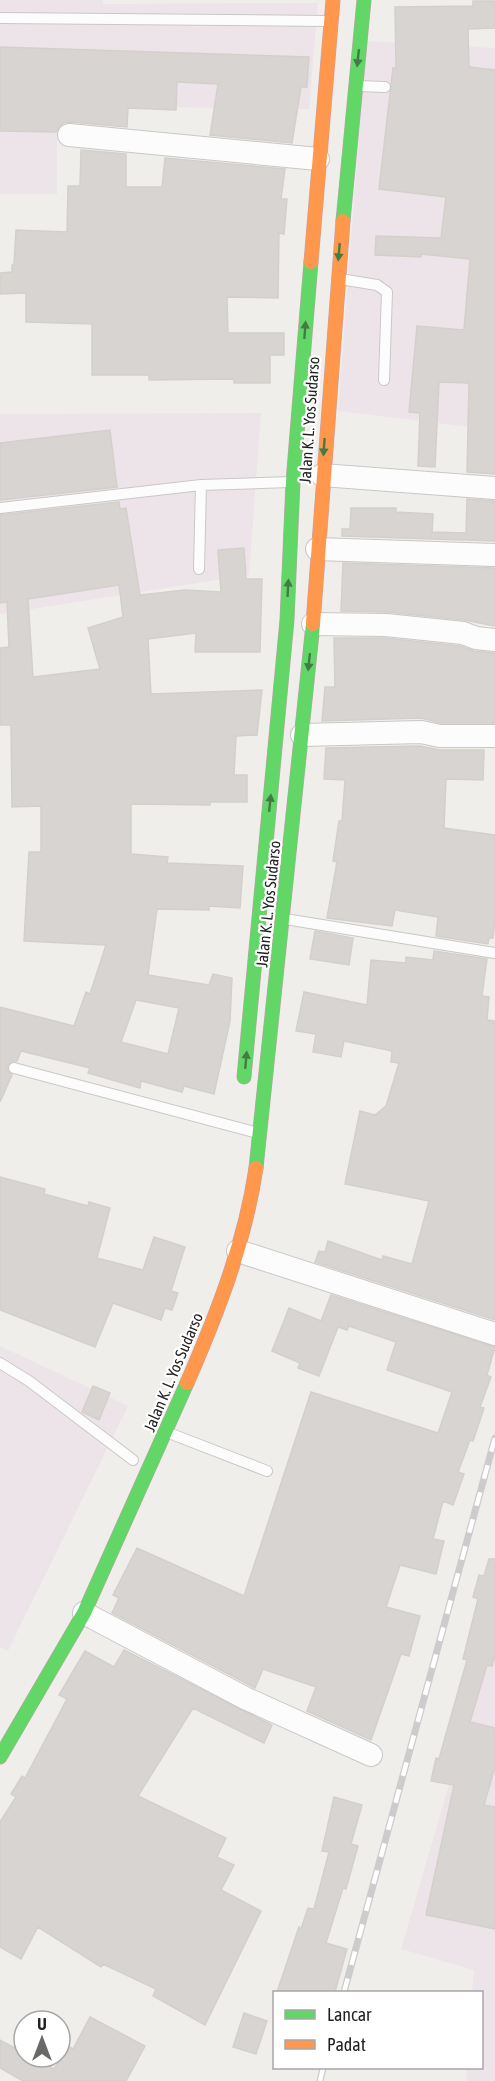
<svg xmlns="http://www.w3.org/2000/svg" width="495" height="2081" font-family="'Asap Condensed',sans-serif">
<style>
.industrial{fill:#ede4e9}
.building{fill:#d7d4d2;stroke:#d3d0cc;stroke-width:1.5;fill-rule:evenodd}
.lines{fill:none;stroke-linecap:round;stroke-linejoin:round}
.lane-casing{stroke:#c9c8c7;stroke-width:12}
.street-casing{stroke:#c9c8c7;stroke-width:24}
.fast-casing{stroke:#c5a2ac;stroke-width:15}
.slow-casing{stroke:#c5a2ac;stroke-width:15}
.lane{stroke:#fdfcfc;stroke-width:10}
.street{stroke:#fdfcfc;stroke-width:22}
.fast{stroke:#63d668;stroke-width:14}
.slow{stroke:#ff974d;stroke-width:14}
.rail-casing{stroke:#ccc;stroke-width:7}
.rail{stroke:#fff;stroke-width:4.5;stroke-dasharray:14;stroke-linecap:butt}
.oneway{fill:#427c45}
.labels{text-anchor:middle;stroke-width:4.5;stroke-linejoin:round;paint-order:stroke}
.street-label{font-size:16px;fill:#222;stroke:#fff}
</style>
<rect width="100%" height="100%" fill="#f0eeeb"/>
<!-- industrial -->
<path class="industrial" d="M0,0H103V4L318,3L309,109L57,106V194H0Z
M366,41L495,48V430L338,411Z
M261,413L249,575L0,614V414Z
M0,1346L128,1406L8,1651L0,1647Z
M495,1627V2081H466L467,2068H482V1992H472L474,1970L401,1949Z"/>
<!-- building -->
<path class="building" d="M473,1H495V28L468,29L469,67L495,70V474L467,472L469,383L439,382L435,467L418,466L420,413L409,412L417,326L464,330L470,259L421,254V257L375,255L376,236L441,238L446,197L379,189L393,68H396L395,7L473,6Z
M0,47L309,57L307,87H301L292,143L210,135L218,84L177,82L176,110L128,108L127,127L70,122L63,123L56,132L0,131Z
M81,150L126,154V187H162L165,158L285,169L281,199H287L284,234L279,233L278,298L227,297L228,333H284V355H270V383H234V379L149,380V375H92V324L26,322V293L0,294V273L12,272V265H14L16,230L67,232L68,186H80Z
M110,430L117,487L0,500V443Z
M467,499L495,501V541L342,536V529H350L351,508H396V512L433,514L432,532L466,533Z
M119,502L120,509L126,508L140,595L185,590L221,592L218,550L244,548L246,579H262L260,652H195L196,633L148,639L151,694L262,690L257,735L236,736L234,775H247V802H210V805L131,804V854L168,857L167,863L243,866L240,908L209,906V910L157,909L148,975L209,985L213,974L232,978L230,1021L214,1094L184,1086L182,1092L141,1081L140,1088L88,1073L90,1068L21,1051L17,1061H12L7,1066V1070L12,1075L0,1102V1007L74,1026L86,992L90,994L106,945L24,941L29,852H41V806L12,807L11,725H0V648L9,647L7,602L0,603V515ZM119,585L123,617L88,628L100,669L33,677L28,599ZM136,1000L179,1008L168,1054L121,1042Z
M343,563L495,568V626L464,620L387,612L341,611Z
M334,638H385L460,646L474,651L495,653V723H441L421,718L322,721L325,687H335Z
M420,746L440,750H484L483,780L446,779L444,828L495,835V921L493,938H489L488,944L436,936L438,917L395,910L392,926L327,918L337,862L333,861L339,821H342L345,780L324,779L326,748Z
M315,931L353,938L349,965L310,959Z
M434,951L487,959L482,996L489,997L487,1020L495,1021V1320L315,1262L319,1251L325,1252L328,1241L382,1260L383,1256L412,1264L429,1201L345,1184L360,1111L375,1115L386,1106L399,1063L391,1062L392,1051L344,1041L341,1057L313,1052L316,1034L296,1031L304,992L367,1005L371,960L406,963V957L433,960Z
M0,1177L45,1189L44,1194L88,1206L89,1202L110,1208L97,1258L143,1270L154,1237L185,1247L171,1291L178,1293L172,1310L165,1308L161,1320L113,1303L95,1347L0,1310Z
M331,1295L495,1347L487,1375L491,1377L480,1407L484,1408L473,1441L470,1440L458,1472L464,1474L453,1505L443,1501L433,1539L444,1541L436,1574L400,1565L386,1607L420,1616L409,1656L401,1654L371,1740L307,1711L316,1687L263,1669L255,1688L112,1613L119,1598L113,1595L137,1548L244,1596L311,1392L438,1433L452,1392L387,1370L396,1342L349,1326L347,1330L338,1327L319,1376L298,1368L300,1363L272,1351L289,1308L321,1321Z
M93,1386L110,1393L99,1420L82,1412Z
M489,1559H495V1654L492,1666L487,1665L470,1722L495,1728V1767L484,1805L495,1807V1929L426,1915L454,1785L431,1781L436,1758L439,1759L444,1741L467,1660L463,1659L478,1599L473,1597L479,1575L484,1576Z
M124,1650L272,1725L264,1743L193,1708L138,1796L226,1838L217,1857L234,1865L221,1890L261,1911L205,2025L153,1996L156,1989L103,1964L101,1967L38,1927L21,1959L0,1947V1822L16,1797L11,1794L22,1776L25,1778L67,1699L59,1695L85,1651L114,1667Z
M334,1797L362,1805L351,1844L358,1846L346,1889L343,1888L326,1943L347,1949L335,1992H277L299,1927L301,1929L308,1908L314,1909L329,1852L322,1851Z
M244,2013L267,2021L256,2054L233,2047Z
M90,2017L145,2046L126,2081H23L0,2068V2040L24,2053V2057H32L54,2069L68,2046L73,2049Z"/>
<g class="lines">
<defs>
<path id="lane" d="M0,18L327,21
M358,86L385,87
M340,279L377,285L387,292L384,380
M0,508L201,485
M199,569L201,485L290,482
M285,919L495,953
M14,1068L258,1133
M0,1363L29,1381L133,1460
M169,1433L267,1471"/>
<path id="street" d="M69,135L318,159
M322,475L495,488
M317,549L495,555
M313,624L386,625L463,633L476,638L495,640
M302,735L421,732L440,736H495
M238,1251L495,1334
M84,1613L245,1698L371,1755"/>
<path id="fast" d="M343,221L364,0
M244,1077L287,620L293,482L311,262
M256,1168L313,624
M0,1757L84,1613L187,1383"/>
<path id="slow" d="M311,262L333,0
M313,624L343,221
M187,1383C217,1314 245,1243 256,1168"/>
</defs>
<!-- lane casing -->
<use href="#lane" class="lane-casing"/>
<!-- street casing -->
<use href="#street" class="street-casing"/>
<!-- fast casing -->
<use href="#fast" class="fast-casing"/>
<!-- slow casing -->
<use href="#slow" class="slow-casing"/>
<!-- lane -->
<use href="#lane" class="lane"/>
<!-- street -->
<use href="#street" class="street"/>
<!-- fast -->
<use href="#fast" class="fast"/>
<!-- slow -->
<use href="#slow" class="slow"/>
<defs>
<path id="rail" d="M344,1992L495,1438
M320,2081L323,2068"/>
</defs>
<!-- rail casing -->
<use href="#rail" class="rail-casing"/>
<!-- rail -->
<use href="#rail" class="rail"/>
</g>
<!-- one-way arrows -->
<defs><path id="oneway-solid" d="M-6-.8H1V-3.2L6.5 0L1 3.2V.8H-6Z" transform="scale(1.5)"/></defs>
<g class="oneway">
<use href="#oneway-solid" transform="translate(358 58) rotate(96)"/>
<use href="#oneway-solid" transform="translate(339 252) rotate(95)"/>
<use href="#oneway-solid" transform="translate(305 330) rotate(-86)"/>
<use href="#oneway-solid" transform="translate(324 447) rotate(94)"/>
<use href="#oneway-solid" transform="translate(288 588) rotate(-87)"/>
<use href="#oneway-solid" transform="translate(309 662) rotate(96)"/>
<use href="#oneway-solid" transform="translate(270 803) rotate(-84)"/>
<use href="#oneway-solid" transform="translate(246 1060) rotate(-85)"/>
</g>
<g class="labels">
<!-- street labels -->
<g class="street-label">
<text transform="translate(309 420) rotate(-86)" y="6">Jalan K. L. Yos Sudarso</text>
<text transform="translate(268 904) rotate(-84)" y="6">Jalan K. L. Yos Sudarso</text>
<text transform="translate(173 1372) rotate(-67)" y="6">Jalan K. L. Yos Sudarso</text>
</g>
</g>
<!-- legend -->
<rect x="273" y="1991" width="210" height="78" fill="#ffffff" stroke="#a7a7a7" stroke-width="1.5"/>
<rect x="285" y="2010" width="30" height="9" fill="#63d668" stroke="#a7a7a7" stroke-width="1.5"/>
<text x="327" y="2021" font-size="18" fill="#222222">Lancar</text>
<rect x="285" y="2040" width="30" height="9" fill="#ff974d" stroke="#a7a7a7" stroke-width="1.5"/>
<text x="327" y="2051" font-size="18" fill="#222222">Padat</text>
<!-- north arrow -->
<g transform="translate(42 2039)"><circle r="28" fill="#ffffff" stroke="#a7a7a7" stroke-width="1.5"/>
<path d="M0-4.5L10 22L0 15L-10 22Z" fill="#6a6968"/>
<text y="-9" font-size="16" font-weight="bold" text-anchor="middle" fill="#222222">U</text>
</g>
</svg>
